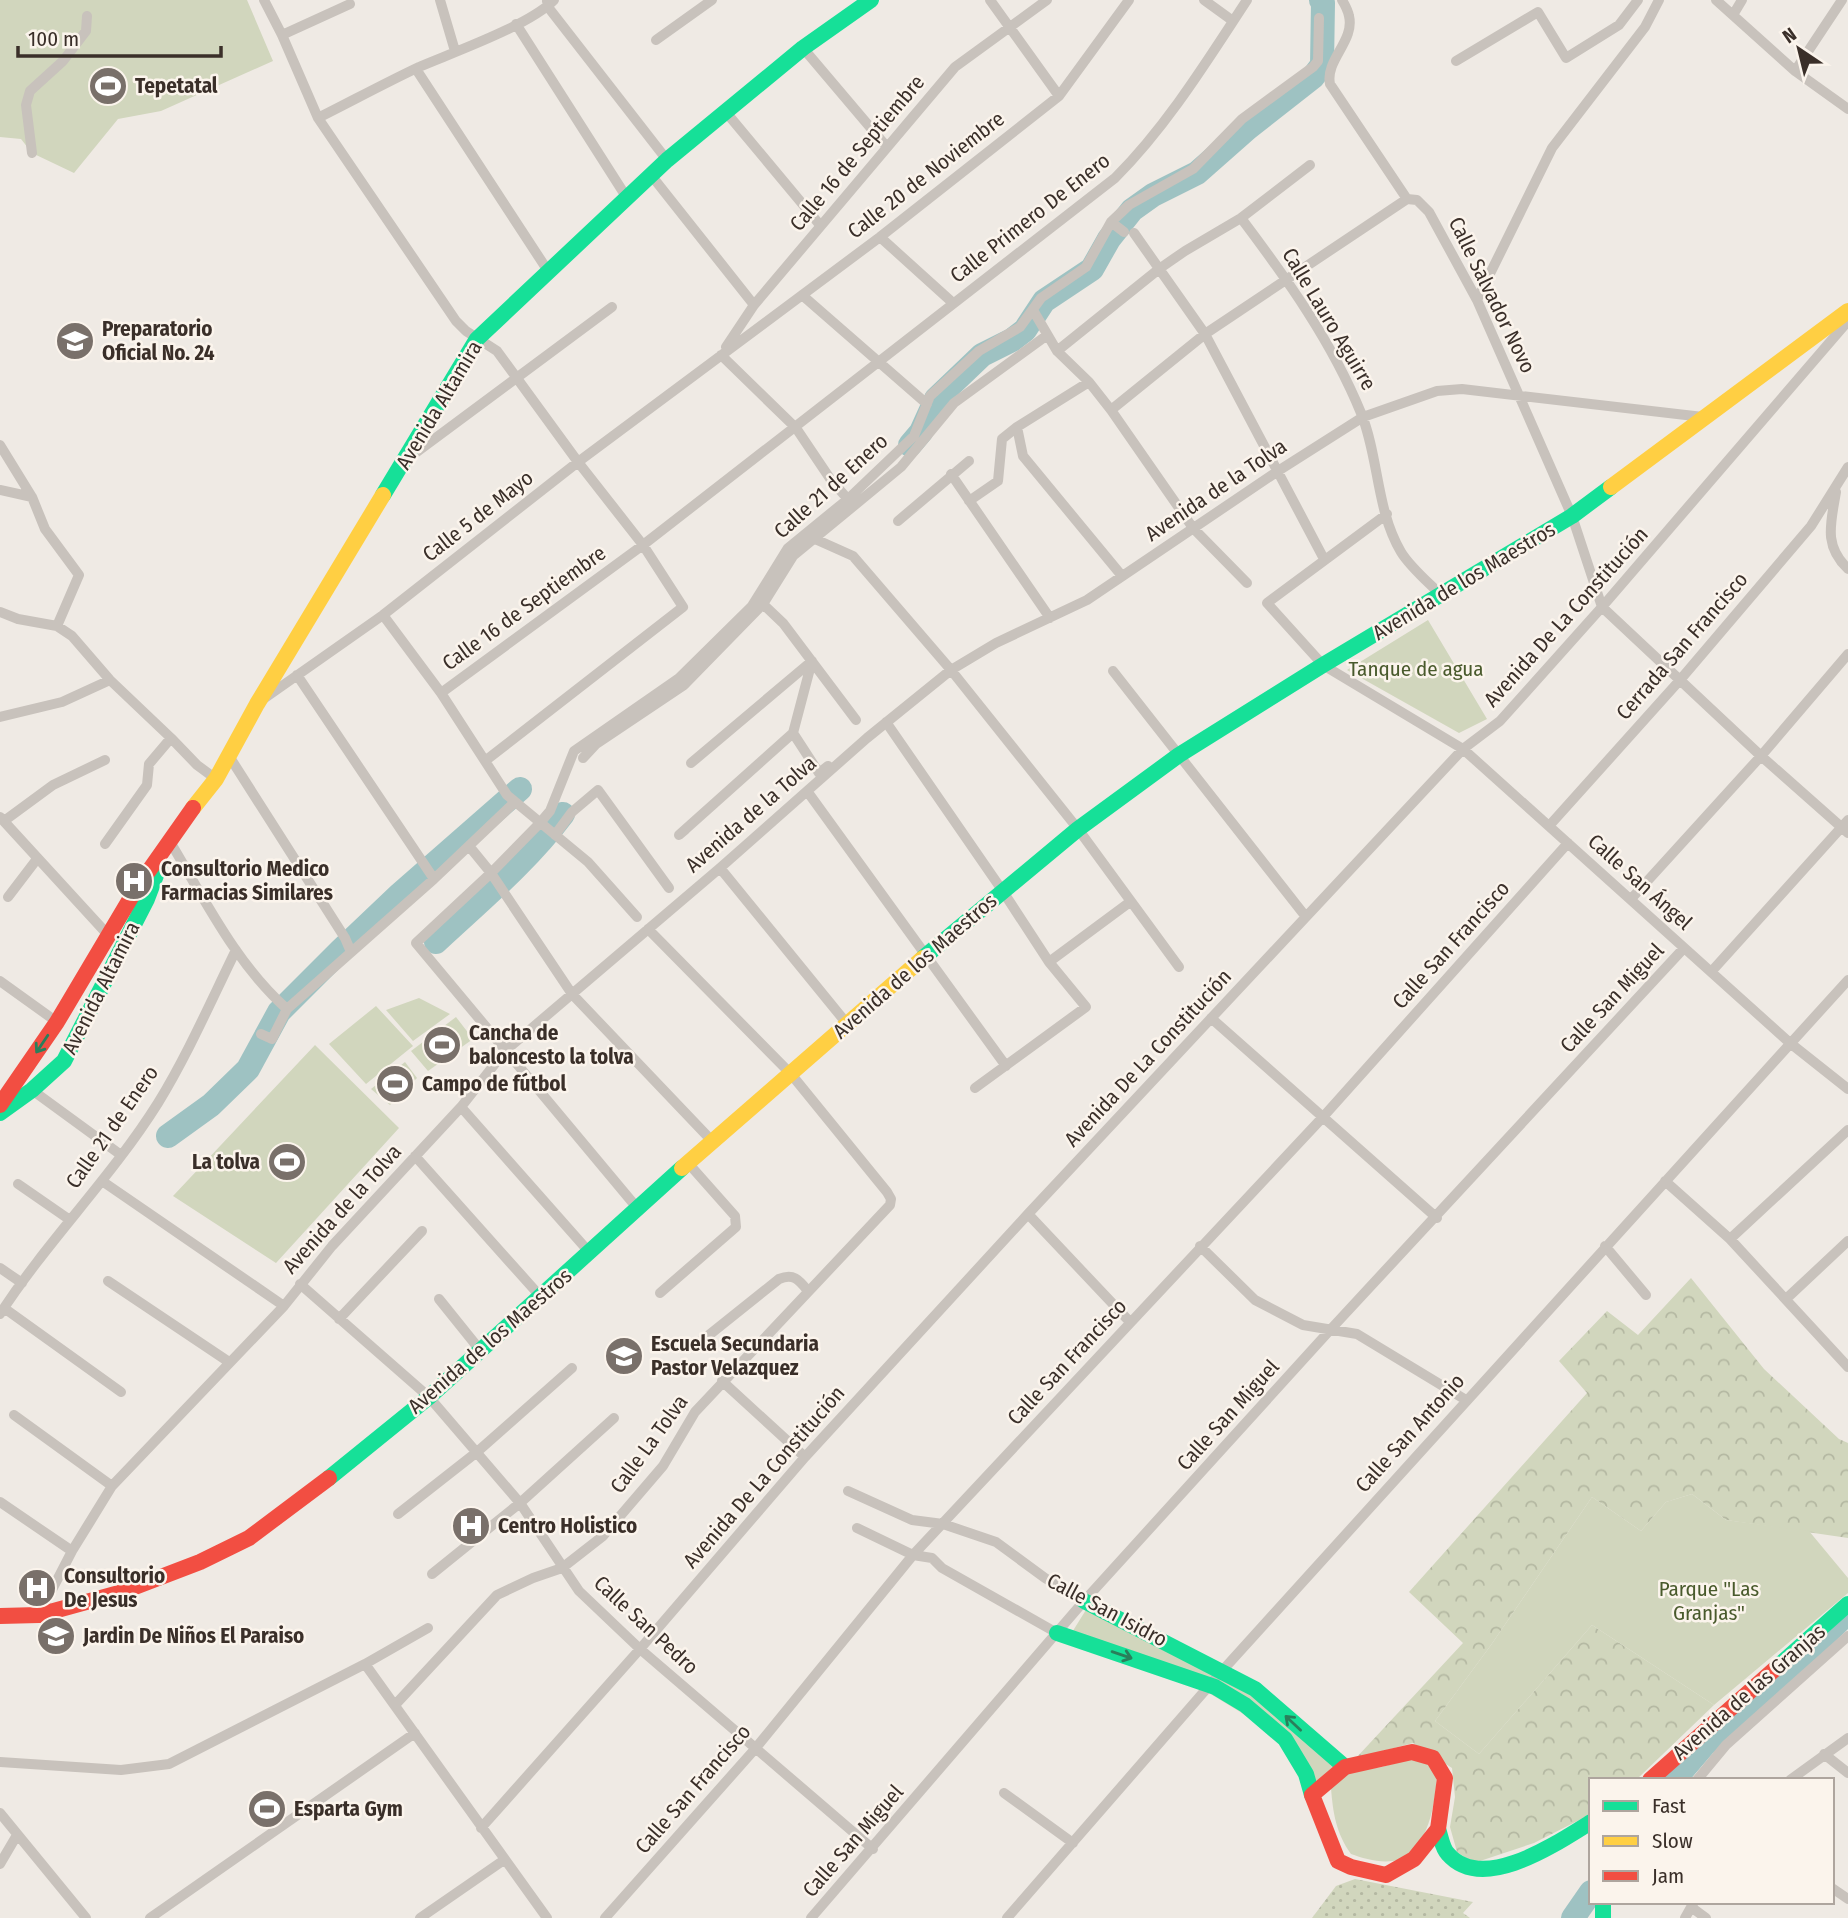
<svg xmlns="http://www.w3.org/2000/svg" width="1848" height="1918" font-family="'Fira Sans Condensed',sans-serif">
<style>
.grass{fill:url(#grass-dots)}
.forest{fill:url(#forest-crowns)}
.park{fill:#d1d6bd}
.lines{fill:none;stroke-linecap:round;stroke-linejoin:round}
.river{stroke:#9ec2c2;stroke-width:24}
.street{stroke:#c8c2bc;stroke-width:10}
.fast{stroke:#16e098;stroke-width:16}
.slow{stroke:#ffcf43;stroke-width:16}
.jam{stroke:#f24e42;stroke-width:16}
.oneway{stroke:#2a7f5b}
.labels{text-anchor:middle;stroke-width:5;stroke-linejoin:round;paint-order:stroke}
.poi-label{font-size:21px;font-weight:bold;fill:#3a2f29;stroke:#fbf4ec;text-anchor:start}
.street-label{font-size:21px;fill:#3a2f29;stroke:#fbf4ec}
.park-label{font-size:21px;fill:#495a2c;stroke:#fbf4ec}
</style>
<defs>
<pattern id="grass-dots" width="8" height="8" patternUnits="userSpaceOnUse" patternTransform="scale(1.75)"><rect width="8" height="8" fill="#d1d6bd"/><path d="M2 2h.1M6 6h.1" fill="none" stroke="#b4b8a2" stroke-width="1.8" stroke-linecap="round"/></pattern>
<pattern id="forest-crowns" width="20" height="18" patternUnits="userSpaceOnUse" patternTransform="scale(1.75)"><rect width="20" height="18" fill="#d1d6bd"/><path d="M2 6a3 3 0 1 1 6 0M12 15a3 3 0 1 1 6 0" fill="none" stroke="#b4b8a2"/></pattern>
</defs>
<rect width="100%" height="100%" fill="#efeae4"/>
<!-- grass -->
<path class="grass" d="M1355,1879L1473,1902L1463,1913L1470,1918H1312L1336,1886Z"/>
<!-- forest -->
<path class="forest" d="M1691,1278L1764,1369L1839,1439L1848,1443V1538L1726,1520L1692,1494L1666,1502L1641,1531L1592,1497L1491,1645L1435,1721L1479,1754L1592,1625L1714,1705L1636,1780H1591V1814L1534,1843L1474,1863L1457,1852L1450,1827L1455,1797L1452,1768L1413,1743L1356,1758L1463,1643L1409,1592L1587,1393L1559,1361L1607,1311L1638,1335Z"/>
<!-- park -->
<path class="park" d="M0,0H247L273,61L161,111L118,119L74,173L32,153L21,139L0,137Z
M1428,620L1487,719L1459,733L1347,670Z
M419,998L450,1014L413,1041L386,1010Z
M376,1006L413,1046L366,1084L329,1044Z
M456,1017L473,1039L428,1071L411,1051Z
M315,1045L399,1128L276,1263L173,1196Z
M405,1062L417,1078L390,1105L371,1089Z
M1692,1494L1726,1520L1809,1531L1848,1578V1593L1714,1705L1592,1625L1479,1754L1435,1721L1491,1645L1592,1497L1641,1531L1666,1502Z
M1089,1605L1221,1670L1345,1767L1312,1795L1285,1739L1204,1690L1071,1634Z
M1410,1759L1427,1762L1437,1776C1435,1803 1429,1847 1400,1859C1385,1865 1365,1859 1351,1854C1336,1833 1333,1813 1331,1788L1352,1771L1382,1767Z"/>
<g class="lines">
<!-- river -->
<path class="river" d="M910,445L921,432L936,399L982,355L1012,340L1025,330L1044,301L1092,269L1109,239L1132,210L1153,195L1197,173L1248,128L1313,77L1322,65L1323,3L1321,0
M436,942C480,901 527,862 563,814
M168,1136L211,1105L248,1069L279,1012L340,951L400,894L520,789
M1674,1780L1705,1744L1741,1718L1842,1618
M1573,1918L1591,1892"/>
<!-- street -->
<path class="street" d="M264,0L282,35L318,118L456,321L466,331L497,351L578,462L643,545L683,607L485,761
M440,0L455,51
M990,0L1059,96
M1204,0L1233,21
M1342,0C1345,5 1348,11 1349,16C1355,41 1325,60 1330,84L1407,199L1417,200L1429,212L1477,300L1572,516L1602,607L1761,756L1848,833
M1716,0L1795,71L1848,109
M547,1L548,7L667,160
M1733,15L1742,0
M516,24L627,198
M282,35L350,4
M656,40L712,0
M803,48L886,146
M1456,61L1538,12L1566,58L1619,25L1638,0
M416,69L548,271
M1795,71L1842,0
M725,111L820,225
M318,118C352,101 385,83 419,67C454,52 530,25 554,0
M32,153L26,105L30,91L63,61L86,31L87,16
M651,175L754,305
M1241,218C1287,279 1332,342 1361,413C1379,457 1376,510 1401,552C1410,567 1428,582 1441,595
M1111,222L1124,232
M1134,233L1205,334L1324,559
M880,237L953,303
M802,295L927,404
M1477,300L1552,148L1645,27L1659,0
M1033,310L1057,351L1089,382L1111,410L1193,528L1247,583
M726,347L754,305L955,67L1047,0
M1057,351L1159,269L1185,251L1241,218L1310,165
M721,355L796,428L831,480L846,497
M1111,410L1205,334L1407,199
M1017,427L1023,456L1122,576
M0,445L32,497L45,529L79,575L57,626
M410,457L612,307
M951,474L1050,618
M0,490L32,497
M1836,492C1831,523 1823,545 1848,569
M969,501L998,481L1002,439L1017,427L1089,382
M1387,514L1267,603L1323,665L1463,749L1790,1043L1848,1089
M898,521L969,461
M812,536L815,539L853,556L951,670L1078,829L1179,967
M763,604L783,623L856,720
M0,612L18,619L57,626L72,636L110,680L171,738L197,765L216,779
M383,615L441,693L507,795L588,862L637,917
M812,661L793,733L819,773L828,766
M1113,671L1306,917
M297,675L434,879
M441,693L643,545L1115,178C1167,126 1207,61 1247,0
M262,700L383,615L578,462L880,237L1059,96L1129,0
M0,717L62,702L110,680
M886,722L1002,890L1049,962L1086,1007L975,1088
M229,756L345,938L351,952
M583,758L596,744L684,685L763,604L793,556L901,467L954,403L1046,336
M691,763L812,661
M807,791L1006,1066
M0,817L109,936
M4,821L53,785L105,760
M1549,826L1680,680L1811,526L1848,467
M685,830L679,835L793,733
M555,835L572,812L598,790L669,888
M169,840C204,898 236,964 287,1009
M105,844L147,785L149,764L171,738
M469,846L491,873L572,994L713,1142
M720,868L848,1025
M8,897L37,859
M1631,899L1761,756L1848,654
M1049,962L1130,902
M1711,972L1848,820
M0,981L57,1022
M1211,1018L1437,1218
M261,1034L272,1039L287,1009L434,879L515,802
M32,1090L121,1155
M461,1107L590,1253
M415,1156L540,1296
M102,1181L284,1306
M1665,1181L1730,1239L1848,1367
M18,1184L70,1220
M638,1209L416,943L491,873L539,824L550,811L574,751L679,678L752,606L788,548L848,499L914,436L930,396L979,351L1020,327L1041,298L1086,267L1111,222L1129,205L1193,169L1242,119L1313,67L1318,61L1319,18
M1028,1214L1130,1322
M1730,1239L1848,1130
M1200,1246L1255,1300L1303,1325L1357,1334L1466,1400
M1605,1246L1646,1295
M0,1268L22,1283
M108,1281L229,1362
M300,1284L429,1397L520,1503L579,1591L640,1649L873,1849
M660,1293L736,1227L735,1216L688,1163
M439,1299L480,1350
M1786,1299L1848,1241
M4,1308L121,1392
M0,1314C48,1240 111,1178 158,1103C188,1054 211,1001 236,950
M339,1319L422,1231
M699,1343L779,1279C794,1273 799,1280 808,1291
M722,1381L805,1457
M14,1415L112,1486
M848,1491L912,1520L943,1524L996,1542L1045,1578L1084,1601
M0,1502L72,1551
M398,1514L477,1452L572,1368
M857,1528L913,1555L932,1558L942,1568L1057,1633
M432,1574L520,1503L614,1418
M39,1615L72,1551L112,1486L284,1306L332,1246L461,1107L505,1051L720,868L867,738L951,670L996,643L1087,600L1278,471L1363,417L1437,391L1462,389L1703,417
M365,1664L547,1918
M395,1705L497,1595L533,1578L562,1568L603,1536L663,1466L695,1412L890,1205L891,1199L887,1192L791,1074L648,929
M1824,1754L1848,1773
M0,1762L121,1770L169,1764L365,1664L428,1628
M1697,1780L1726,1745L1848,1636
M1790,1780L1848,1738
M1004,1793L1073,1843
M0,1813L86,1918
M481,1828L640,1649L805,1457L1028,1214L1463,749L1500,721L1602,607L1848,321
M0,1864L17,1835
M1832,1888L1848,1899
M1691,1907L1706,1918
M150,1918L415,1733
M420,1918L504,1860
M605,1918L755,1749L913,1555L1323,1117L1568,843
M811,1918L1084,1601L1331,1329L1684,948
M1007,1918L1222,1671L1848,980
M1685,1918L1694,1902"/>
<!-- fast -->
<path class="fast" d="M383,495L477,339L667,160L803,48L871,0
M923,958L1078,829L1179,755L1323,665L1572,516L1611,487
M0,1113L32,1090L64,1061L147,899L160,865
M329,1478L429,1397L682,1168
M1084,1601L1255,1689L1345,1767
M1057,1633L1215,1687L1245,1705L1285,1739L1306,1774L1312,1795
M1776,1668L1848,1604
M1438,1829C1441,1837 1442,1848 1448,1854C1483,1894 1557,1843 1591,1822
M1603,1902V1918"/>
<!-- slow -->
<path class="slow" d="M1611,487L1848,311
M193,808L216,779L257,704L383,495
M682,1168L923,958"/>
<!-- jam -->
<path class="jam" d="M0,1105L57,1022L136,889L193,808
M0,1616L39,1615L119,1593L200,1562L249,1538L329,1478
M1412,1752L1433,1758L1445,1778L1438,1829L1414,1859L1386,1875L1351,1867L1338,1861L1312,1795L1345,1767Z
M1650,1780L1776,1668"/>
</g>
<!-- one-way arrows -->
<defs><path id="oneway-shaft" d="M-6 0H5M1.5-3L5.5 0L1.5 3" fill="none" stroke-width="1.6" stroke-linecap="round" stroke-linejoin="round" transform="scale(1.75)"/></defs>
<g class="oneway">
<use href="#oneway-shaft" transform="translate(42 1044) rotate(124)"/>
<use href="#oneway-shaft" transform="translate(1122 1655) rotate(19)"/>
<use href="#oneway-shaft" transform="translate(1293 1723) rotate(-137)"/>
</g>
<!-- icons -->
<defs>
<symbol id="stadium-disc" viewBox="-11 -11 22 22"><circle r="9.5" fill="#79706a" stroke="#fbf4ec"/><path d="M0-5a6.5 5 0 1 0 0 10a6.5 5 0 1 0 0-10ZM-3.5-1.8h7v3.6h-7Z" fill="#fff"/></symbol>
<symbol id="school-disc" viewBox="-11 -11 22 22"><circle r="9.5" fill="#79706a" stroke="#fbf4ec"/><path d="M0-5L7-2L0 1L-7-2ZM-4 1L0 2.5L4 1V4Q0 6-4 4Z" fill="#fff"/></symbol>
<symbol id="hospital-disc" viewBox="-11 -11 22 22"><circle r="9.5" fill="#79706a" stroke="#fbf4ec"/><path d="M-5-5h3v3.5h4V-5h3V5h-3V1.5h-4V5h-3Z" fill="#fff"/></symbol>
</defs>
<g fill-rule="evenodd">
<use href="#stadium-disc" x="86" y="64" width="44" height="44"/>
<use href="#school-disc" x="53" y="319" width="44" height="44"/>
<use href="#hospital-disc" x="112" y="859" width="44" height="44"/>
<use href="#stadium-disc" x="420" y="1023" width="44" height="44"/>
<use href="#stadium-disc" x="373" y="1062" width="44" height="44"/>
<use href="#stadium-disc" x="265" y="1140" width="44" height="44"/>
<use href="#school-disc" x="602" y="1334" width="44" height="44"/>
<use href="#hospital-disc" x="449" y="1504" width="44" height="44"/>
<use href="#hospital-disc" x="15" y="1566" width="44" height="44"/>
<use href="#school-disc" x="34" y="1614" width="44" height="44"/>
<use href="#stadium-disc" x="245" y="1787" width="44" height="44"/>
</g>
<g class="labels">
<!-- poi labels -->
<g class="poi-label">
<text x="135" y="93">Tepetatal</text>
<text x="102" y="336">Preparatorio<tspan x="102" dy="24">Oficial No. 24</tspan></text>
<text x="161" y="876">Consultorio Medico<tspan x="161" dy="24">Farmacias Similares</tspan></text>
<text x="469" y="1040">Cancha de<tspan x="469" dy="24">baloncesto la tolva</tspan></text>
<text x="422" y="1091">Campo de fútbol</text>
<text x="260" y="1169" text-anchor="end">La tolva</text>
<text x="651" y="1351">Escuela Secundaria<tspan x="651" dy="24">Pastor Velazquez</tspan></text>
<text x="498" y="1533">Centro Holistico</text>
<text x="64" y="1583">Consultorio<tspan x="64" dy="24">De Jesus</tspan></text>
<text x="83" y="1643">Jardin De Niños El Paraiso</text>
<text x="294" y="1816">Esparta Gym</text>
</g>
<!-- street labels -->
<g class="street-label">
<text transform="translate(857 153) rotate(-50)" y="7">Calle 16 de Septiembre</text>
<text transform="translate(926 175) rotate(-38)" y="7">Calle 20 de Noviembre</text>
<text transform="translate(1030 218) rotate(-38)" y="7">Calle Primero De Enero</text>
<text transform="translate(1492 295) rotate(64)" y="7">Calle Salvador Novo</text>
<text transform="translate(1329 319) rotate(59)" y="7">Calle Lauro Aguirre</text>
<text transform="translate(439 405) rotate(-59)" y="7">Avenida Altamira</text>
<text transform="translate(831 486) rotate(-42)" y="7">Calle 21 de Enero</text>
<text transform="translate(1216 490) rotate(-34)" y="7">Avenida de la Tolva</text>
<text transform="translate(478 516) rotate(-38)" y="7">Calle 5 de Mayo</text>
<text transform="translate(1464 581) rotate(-31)" y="7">Avenida de los Maestros</text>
<text transform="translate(524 608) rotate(-36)" y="7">Calle 16 de Septiembre</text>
<text transform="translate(1566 617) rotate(-48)" y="7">Avenida De La Constitución</text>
<text transform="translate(1682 646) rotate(-49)" y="7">Cerrada San Francisco</text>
<text transform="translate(751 814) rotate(-41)" y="7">Avenida de la Tolva</text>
<text transform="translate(1640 882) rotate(42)" y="7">Calle San Ángel</text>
<text transform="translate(1451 945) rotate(-48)" y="7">Calle San Francisco</text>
<text transform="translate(915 966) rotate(-41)" y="7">Avenida de los Maestros</text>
<text transform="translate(101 988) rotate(-63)" y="7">Avenida Altamira</text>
<text transform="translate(1612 998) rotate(-47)" y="7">Calle San Miguel</text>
<text transform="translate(1148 1058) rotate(-47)" y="7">Avenida De La Constitución</text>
<text transform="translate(112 1127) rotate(-55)" y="7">Calle 21 de Enero</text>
<text transform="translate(342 1209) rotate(-48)" y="7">Avenida de la Tolva</text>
<text transform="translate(490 1341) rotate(-41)" y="7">Avenida de los Maestros</text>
<text transform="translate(1067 1362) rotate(-47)" y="7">Calle San Francisco</text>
<text transform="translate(1228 1415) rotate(-48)" y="7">Calle San Miguel</text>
<text transform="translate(1410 1433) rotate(-48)" y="7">Calle San Antonio</text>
<text transform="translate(649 1444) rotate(-54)" y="7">Calle La Tolva</text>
<text transform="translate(764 1477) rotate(-49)" y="7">Avenida De La Constitución</text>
<text transform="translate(1107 1610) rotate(28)" y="7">Calle San Isidro</text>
<text transform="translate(646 1625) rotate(43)" y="7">Calle San Pedro</text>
<text transform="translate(1749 1692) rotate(-41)" y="7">Avenida de las Granjas</text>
<text transform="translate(693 1789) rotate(-49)" y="7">Calle San Francisco</text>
<text transform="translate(853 1841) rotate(-49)" y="7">Calle San Miguel</text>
</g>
<!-- park labels -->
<g class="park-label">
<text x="1416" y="676">Tanque de agua</text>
<text x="1709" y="1596">Parque "Las<tspan x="1709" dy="24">Granjas"</tspan></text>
</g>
</g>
<!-- legend -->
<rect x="1589" y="1778" width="245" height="126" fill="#fbf4ec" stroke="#aea59e" stroke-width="2"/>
<rect x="1603" y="1801" width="35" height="10" fill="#16e098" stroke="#aea59e" stroke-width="2"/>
<text x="1652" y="1813" font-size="21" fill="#3a2f29">Fast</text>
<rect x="1603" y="1836" width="35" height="10" fill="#ffcf43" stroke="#aea59e" stroke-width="2"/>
<text x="1652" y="1848" font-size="21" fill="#3a2f29">Slow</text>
<rect x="1603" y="1871" width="35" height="10" fill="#f24e42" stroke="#aea59e" stroke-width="2"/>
<text x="1652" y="1883" font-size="21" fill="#3a2f29">Jam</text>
<!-- north arrow -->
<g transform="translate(1799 49) rotate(325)" stroke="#fbf4ec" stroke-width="5" paint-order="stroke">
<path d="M0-5L12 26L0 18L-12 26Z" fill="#3a2f29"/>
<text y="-10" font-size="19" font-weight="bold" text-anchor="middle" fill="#3a2f29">N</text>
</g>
<!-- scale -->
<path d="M18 46v10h203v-10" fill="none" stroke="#3a2f29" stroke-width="3.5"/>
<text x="28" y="46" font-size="21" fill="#3a2f29" stroke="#fbf4ec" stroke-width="5" paint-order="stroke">100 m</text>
</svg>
